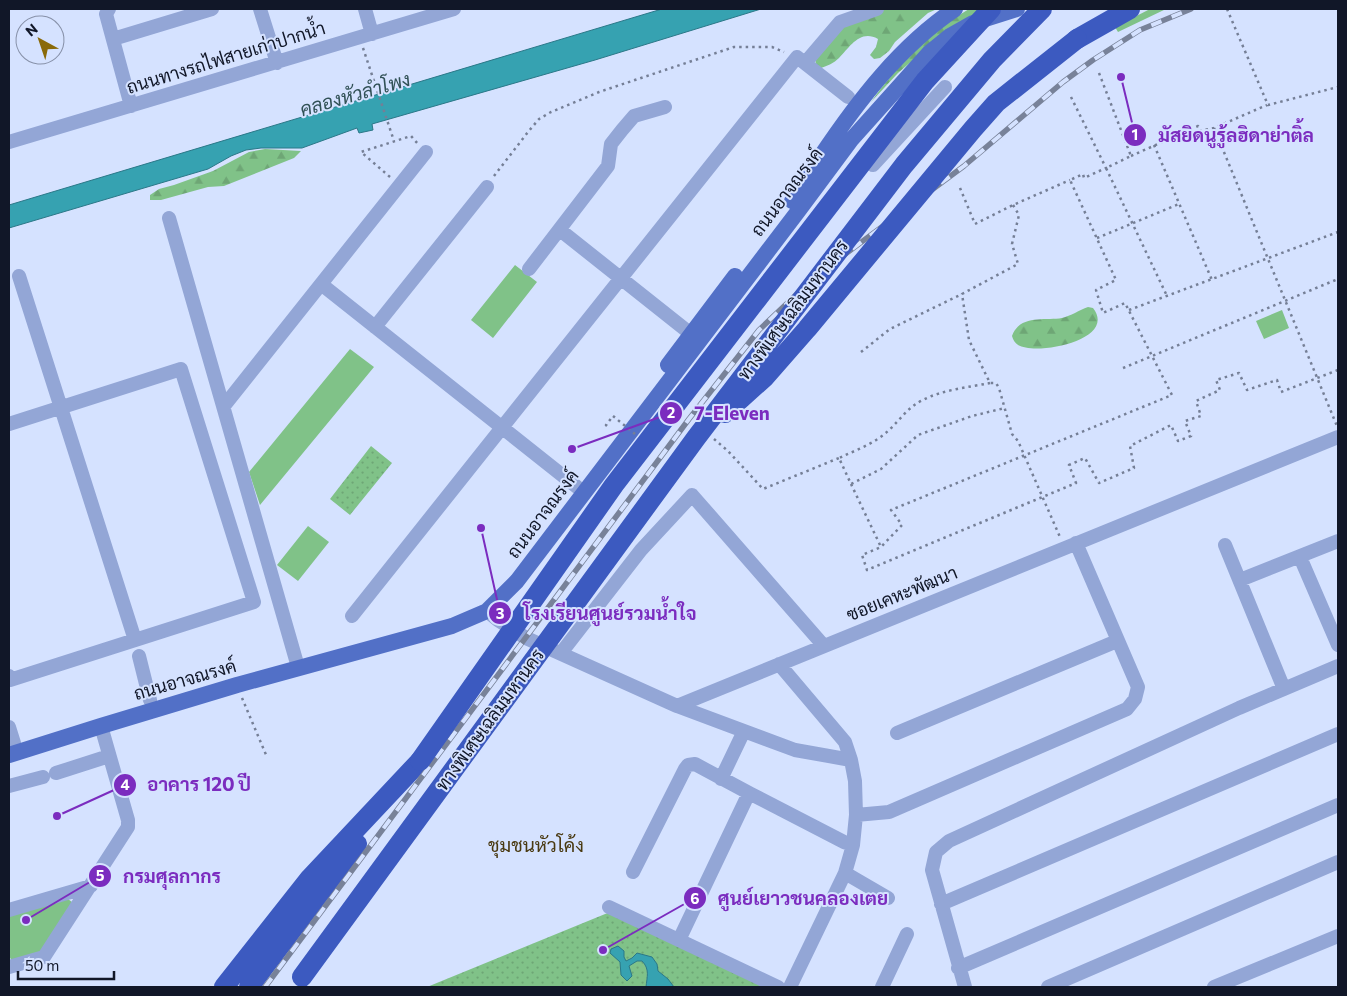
<svg xmlns="http://www.w3.org/2000/svg" width="1347" height="996" font-family="Commissioner,Sarabun,sans-serif">
<style>
.green{fill:#80c288}
.forest{fill:url(#forest-firs)}
.park{fill:url(#park-dots)}
.water{fill:#36a2b1;stroke:#2b7888}
.lines{fill:none;stroke-linecap:round;stroke-linejoin:round}
.path{stroke:#757f96;stroke-width:2.5;stroke-dasharray:2.5 4;stroke-linecap:butt}
.minor{stroke:#93a6d6;stroke-width:14}
.major{stroke:#5270c7;stroke-width:16}
.highway{stroke:#3c5ac0;stroke-width:20}
.rail-casing{stroke:#788299;stroke-width:5.5}
.rail{stroke:#d5e2ff;stroke-width:4;stroke-dasharray:11;stroke-linecap:butt}
.path-bridge{stroke:#757f96;stroke-width:2.5;stroke-dasharray:2.5 4;stroke-linecap:butt}
.highway-bridge{stroke:#3c5ac0;stroke-width:20}
.labels{text-anchor:middle;stroke-width:4;stroke-linejoin:round;paint-order:stroke}
.street-label{font-size:18px;fill:#111728;stroke:#d5e2ff}
.water-label{font-size:19px;font-style:italic;fill:#315156;stroke:#d5e2ff}
.neighbourhood-label{font-size:19px;fill:#493911;stroke:#d5e2ff}
.leader{fill:none;stroke:#7b2cbf;stroke-width:2}
.callout-dot{fill:#7b2cbf;stroke:#d5e2ff;stroke-width:2}
.mark-label{font-size:15px;text-anchor:middle;font-weight:bold;fill:#fff}
.callout-label{font-size:19px;text-anchor:middle;font-weight:bold;fill:#7b2cbf;stroke:#d5e2ff;stroke-width:4;stroke-linejoin:round;paint-order:stroke}
</style>
<defs>
<pattern id="forest-firs" width="22" height="20" patternUnits="userSpaceOnUse" patternTransform="scale(1.25)"><rect width="22" height="20" fill="#80c288"/><path d="M5 1l3.5 6h-7zM16 11l3.5 6h-7z" fill="#6ea675"/></pattern>
<pattern id="park-dots" width="8" height="8" patternUnits="userSpaceOnUse" patternTransform="scale(1.25)"><rect width="8" height="8" fill="#80c288"/><path d="M2 2h.1M6 6h.1" fill="none" stroke="#6ea675" stroke-width="1.8" stroke-linecap="round"/></pattern>
</defs>
<rect width="100%" height="100%" fill="#d5e2ff"/>
<!-- green -->
<path class="green" d="M1150,9H1166L1118,32L1115,27Z
M515,265L537,282L493,338L471,320Z
M1282,310L1289,328L1264,339L1256,321Z
M350,349L374,367L260,505L249,472Z
M308,526L329,542L298,581L277,565Z
M65,897L72,902L43,953L12,961L9,956V913Z"/>
<!-- forest -->
<path class="forest" d="M885,9H937L928,13L895,42L889,51L880,58L874,59L870,55L876,47L878,39C860,29 850,47 839,58C834,63 827,66 821,68L816,65L815,57L839,26Z
M969,9H994L944,33L898,73L871,102C897,66 930,32 969,9Z
M265,149L301,151L294,158L224,186L208,187L161,200H150V195L159,189L174,185L213,171L249,152Z
M1088,307L1093,308C1118,340 1036,356 1018,345C1015,343 1013,340 1012,336C1020,314 1045,321 1062,318C1071,316 1079,310 1088,307Z"/>
<!-- park -->
<path class="park" d="M371,446L392,463L350,515L330,499Z
M610,912L768,987H427Z"/>
<!-- water -->
<path class="water" d="M662,9H761L595,60L372,124L373,130L359,133L357,128L302,148H261L246,150L231,156L208,169L9,228V205Z
M618,946L624,951V957L626,961L632,958L637,953L652,957L657,964L658,971L668,979L674,987H646C647,977 650,969 642,961H637L629,966L632,976L627,981L621,975L620,962L610,953L611,949Z"/>
<g class="lines">
<!-- path -->
<path class="path" d="M1227,9L1268,105L1338,87
M363,48L394,141
M1099,73L1131,156L1106,168L1167,296
M1071,97L1106,168L1084,178L1083,174L1070,180L1116,280L1096,290L1103,313L1125,303L1172,395L891,510L902,525L881,547L862,555L867,570L1076,483L1069,465L1085,458L1099,483L1134,468L1130,446L1171,425L1178,441L1191,436L1185,421L1201,416L1196,401L1220,390L1216,380L1239,373L1247,390L1277,380L1281,392L1338,370
M1214,128L1337,426
M1154,145L1212,280
M1131,156L1198,126L1200,131L1214,128L1267,105
M494,176L528,132L539,119L551,112L599,92L734,47H772L784,52
M390,177L361,152L411,136L418,144
M960,188L975,224L1013,205L1070,180
M1013,205L1019,215L1012,244L1018,264L962,294L969,340L990,383H996L999,388L1012,434L1018,441L1060,537
M1097,238L1179,204
M1129,310L1338,232
M861,352L890,329L962,294
M1123,368L1338,279
M990,383C970,387 941,390 923,400C908,407 901,419 889,430C876,443 856,450 839,458L851,484L881,469L918,435L972,416L1005,408
M607,426L606,425L613,416
M714,439L728,451L763,489L839,458
M851,484L881,547
M242,698L267,757"/>
<!-- minor -->
<path class="minor" d="M109,9L106,14L131,106
M260,9L277,63
M365,9L372,34
M113,39L212,9
M805,63L840,22L877,9
M9,142L454,9
M873,165L945,87
M169,218L296,660
M560,230L691,334
M529,269L608,166L611,144L622,130L634,116L665,107
M19,276L135,640
M321,284L577,487
M375,327L487,187
M224,406L426,152
M9,424L181,369L254,602L10,680L9,676
M1225,545L1284,689
M1300,557L1338,645
M1240,580L1338,541
M487,611L498,620L526,638L677,706L795,750L851,760L855,781L856,815L853,845L845,873L790,987
M352,616L797,57L848,97
M561,653L641,550L692,495L824,646
M139,656L150,700
M779,664L845,742L851,760
M677,706L1338,437
M9,727L14,743
M897,733L1117,641
M56,773L109,756
M721,779L744,731
M9,786L43,777
M749,793L844,842L853,845
M856,815L889,812L1127,709L1135,699L1138,687L1076,543
M633,872L685,769L688,765L695,764L749,793L679,940
M845,873L888,898
M941,904L1338,734
M609,907L778,987
M9,910L91,886
M9,967L44,957L128,827V820L101,726
M958,968L1338,805
M882,987L907,934
M965,987L932,870L936,852L949,841L1239,708L1338,666
M1048,987L1338,862
M1214,987L1338,936"/>
<!-- major -->
<path class="major" d="M792,201C803,187 811,171 821,156C858,101 900,46 955,9
M668,365L735,276
M9,755L101,726L237,685L452,626L487,611L517,581L799,210L851,140L929,53L950,36L973,23L1017,9"/>
<!-- highway -->
<path class="highway" d="M1077,39L1130,9
M224,987L310,878L420,761
M249,987L357,844"/>
<defs>
<path id="rail" d="M265,987L689,419L759,330L817,275L964,166L1063,82L1093,60L1140,30L1191,9"/>
</defs>
<!-- rail casing -->
<use href="#rail" class="rail-casing"/>
<!-- rail -->
<use href="#rail" class="rail"/>
<!-- path-bridge -->
<path class="path-bridge" d="M613,416L635,434"/>
<!-- highway-bridge -->
<path class="highway-bridge" d="M725,413L765,377L807,329L973,129L996,103L1077,39
M420,761L614,485L925,81L991,9
M302,977L696,438L904,165L992,60L1042,9"/>
</g>
<g class="labels">
<!-- street labels -->
<g class="street-label">
<text transform="translate(226 58) rotate(-17)" y="6">ถนนทางรถไฟสายเก่าปากน้ำ</text>
<text transform="translate(787 192) rotate(-53)" y="6">ถนนอาจณรงค์</text>
<text transform="translate(793 310) rotate(-53)" y="6">ทางพิเศษเฉลิมมหานคร</text>
<text transform="translate(543 514) rotate(-53)" y="6">ถนนอาจณรงค์</text>
<text transform="translate(902 594) rotate(-22)" y="6">ซอยเคหะพัฒนา</text>
<text transform="translate(185 680) rotate(-16)" y="6">ถนนอาจณรงค์</text>
<text transform="translate(490 720) rotate(-54)" y="6">ทางพิเศษเฉลิมมหานคร</text>
</g>
<!-- water labels -->
<g class="water-label">
<text transform="translate(355 94) rotate(-16)" y="7">คลองหัวลำโพง</text>
</g>
<!-- neighbourhood labels -->
<g class="neighbourhood-label">
<text x="536" y="852">ชุมชนหัวโค้ง</text>
</g>
</g>
<!-- callouts -->
<path class="leader" d="M1121 77L1135 135M572 449L671 413M481 528L500 613M57 816L125 785M26 920L100 876M603 950L695 898"/>
<g class="callout-dot">
<circle cx="1121" cy="77" r="5"/>
<circle cx="572" cy="449" r="5"/>
<circle cx="481" cy="528" r="5"/>
<circle cx="57" cy="816" r="5"/>
<circle cx="26" cy="920" r="5"/>
<circle cx="603" cy="950" r="5"/>
<circle cx="1135" cy="135" r="12"/>
<circle cx="671" cy="413" r="12"/>
<circle cx="500" cy="613" r="12"/>
<circle cx="125" cy="785" r="12"/>
<circle cx="100" cy="876" r="12"/>
<circle cx="695" cy="898" r="12"/>
</g>
<g class="mark-label">
<text x="1135" y="140">1</text>
<text x="671" y="418">2</text>
<text x="500" y="619">3</text>
<text x="125" y="790">4</text>
<text x="100" y="881">5</text>
<text x="695" y="904">6</text>
</g>
<g class="callout-label">
<text x="1236" y="142">มัสยิดนูรู้ลฮิดาย่าติ้ล</text>
<text x="732" y="420">7-Eleven</text>
<text x="610" y="620">โรงเรียนศูนย์รวมน้ำใจ</text>
<text x="199" y="791">อาคาร 120 ปี</text>
<text x="172" y="883">กรมศุลกากร</text>
<text x="803" y="905">ศูนย์เยาวชนคลองเตย</text>
</g>
<!-- border -->
<rect width="1347" height="996" fill="none" stroke="#111728" stroke-width="20"/>
<!-- north arrow -->
<g transform="translate(40 40) rotate(320)"><circle r="24" fill="#d5e2ff" stroke="#8791a9"/>
<path d="M0-4L9 19L0 12L-9 19Z" fill="#8a6a09"/>
<text y="-8" font-size="14" font-weight="bold" text-anchor="middle" fill="#111728">N</text>
</g>
<!-- scale -->
<path d="M18 971v8h96v-8" fill="none" stroke="#111728" stroke-width="2.5"/>
<text x="25" y="971" font-size="15" fill="#111728" stroke="#d5e2ff" stroke-width="4" paint-order="stroke">50 m</text>
</svg>
